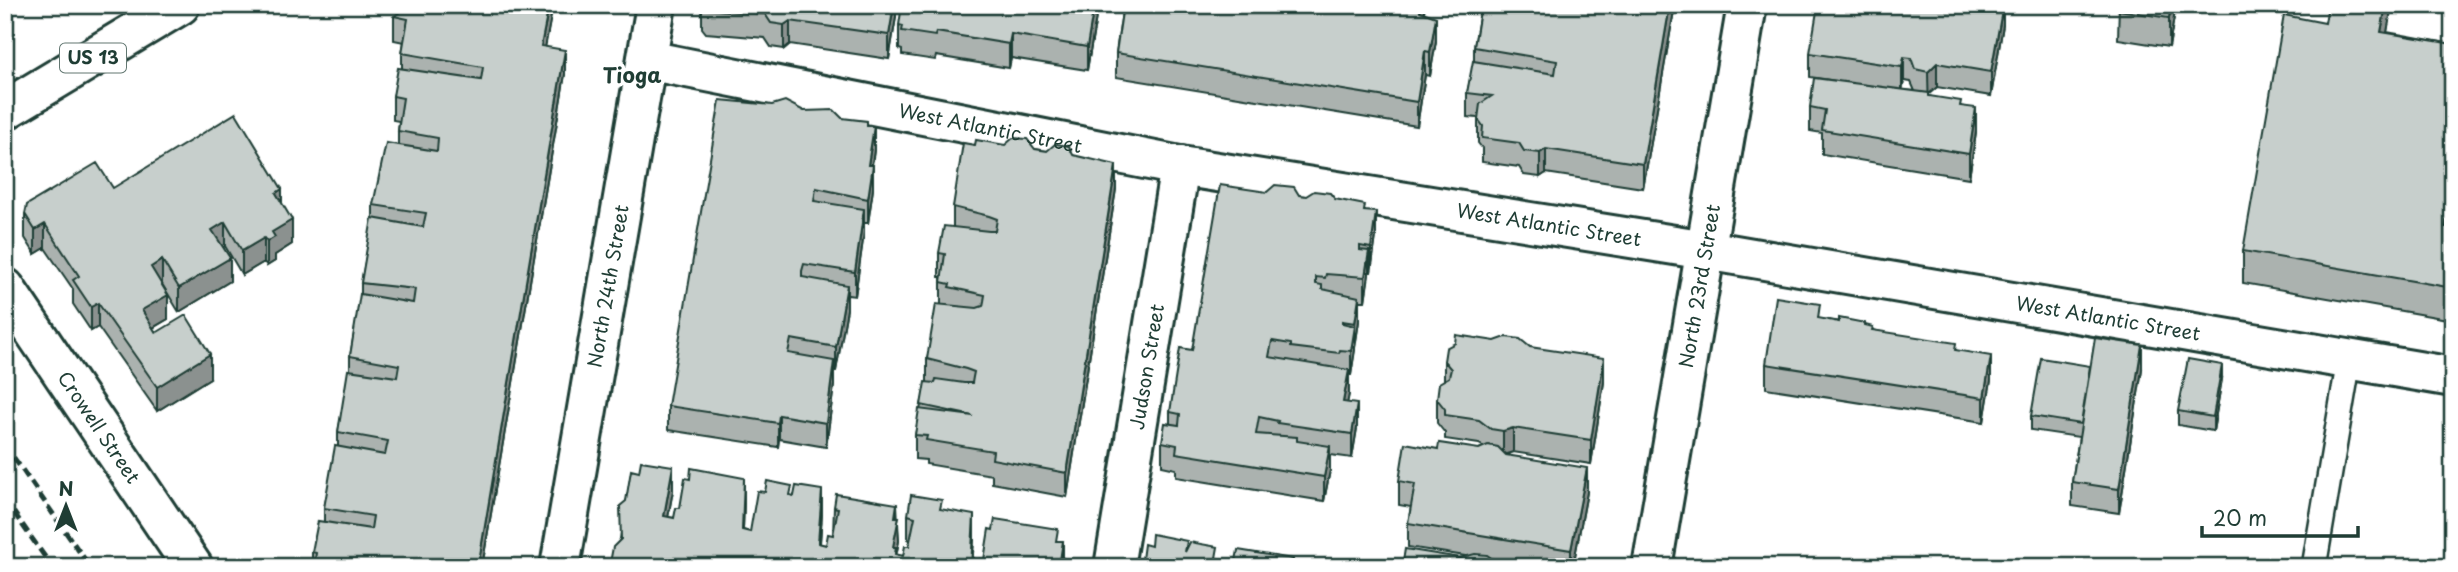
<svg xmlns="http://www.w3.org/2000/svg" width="2458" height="572" font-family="'Playpen Sans',sans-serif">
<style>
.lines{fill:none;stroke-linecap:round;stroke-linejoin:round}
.service-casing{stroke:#1f3d34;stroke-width:28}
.minor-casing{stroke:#1f3d34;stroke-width:44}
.primary-casing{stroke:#1f3d34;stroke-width:44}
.service{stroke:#fff;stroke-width:23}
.minor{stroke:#fff;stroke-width:38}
.primary{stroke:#fff;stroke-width:38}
.rail{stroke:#1f3d34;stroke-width:5;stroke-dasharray:10 5;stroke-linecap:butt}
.wall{fill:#abb2af;stroke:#1f3d34;stroke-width:2;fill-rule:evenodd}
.shaded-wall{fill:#8b918f;stroke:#1f3d34;stroke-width:2}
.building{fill:#c7cfcc;stroke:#1f3d34;stroke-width:2}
.labels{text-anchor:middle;stroke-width:7;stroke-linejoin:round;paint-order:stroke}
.shield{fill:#fff;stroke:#627771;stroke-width:2}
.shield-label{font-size:18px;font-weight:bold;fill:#1f3d34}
.street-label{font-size:19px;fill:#1f3d34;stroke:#fff}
.neighbourhood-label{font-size:21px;font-weight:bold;fill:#1f3d34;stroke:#fff}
</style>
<rect width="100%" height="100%" fill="#fff"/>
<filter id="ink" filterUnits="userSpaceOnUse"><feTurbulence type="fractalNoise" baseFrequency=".0143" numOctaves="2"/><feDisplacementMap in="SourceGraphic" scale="14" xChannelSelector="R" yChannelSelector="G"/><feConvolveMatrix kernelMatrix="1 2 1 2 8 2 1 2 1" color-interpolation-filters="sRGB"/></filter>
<g filter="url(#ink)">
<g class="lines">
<defs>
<path id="service" d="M2314,567L2349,360"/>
<g id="minor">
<path id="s1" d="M647,60L1180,166L1706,250L2453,377"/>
<path id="s2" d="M5,288L193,567"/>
<path id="s3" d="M560,567L656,5"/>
<path id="s4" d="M1114,567L1180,166"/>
<path id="s5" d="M1652,567L1747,5"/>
</g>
<path id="primary" d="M5,110L180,5"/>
</defs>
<!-- service casing -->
<use href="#service" class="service-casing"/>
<!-- minor casing -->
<use href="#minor" class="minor-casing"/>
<!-- primary casing -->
<use href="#primary" class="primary-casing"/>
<!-- service -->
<use href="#service" class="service"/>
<!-- minor -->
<use href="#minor" class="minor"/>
<!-- primary -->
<use href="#primary" class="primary"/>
<!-- rail -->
<path class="rail" d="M5,445L90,567
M5,500L52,567"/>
</g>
<!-- wall -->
<path class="wall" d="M553,5L545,46L565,74L482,567H312V552L324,522V508L338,446V432L350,371V356L361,294V283L373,219V205L398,145V131L399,121L393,120V96L402,69V53L404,42L394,40V16Z
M702,5H896V17L889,59L790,44L784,49L771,47L765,38L706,33L702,28Z
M1098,5L1087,70L1011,58L1009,68L936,56L935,60L902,55V50L899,49V25Z
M1123,5H1425L1424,12L1436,41L1430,76L1425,75L1417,126L1116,77V53Z
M1481,5H1675L1643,188L1546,173L1540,177L1524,175L1519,167L1482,162V148L1478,143V118L1467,117V93L1474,62V47Z
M2003,5V25L1991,96L1937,87L1929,94V96L1961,106L1976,132L1969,178L1822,154V133L1810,131V107L1837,81L1810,77V53ZM1904,81L1911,82L1915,91L1902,90Z
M2119,5H2176L2169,47L2118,39Z
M2391,5L2387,32L2453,44V217L2451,228H2453V320L2243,283V251L2325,23Z
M804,111L842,118L867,126L874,150L872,165L873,189L868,223H864V233L855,296L847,295V309L836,371H834V385L826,447L779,439L778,447L668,430V406Z
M975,145L1035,149L1073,155L1116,189L1067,497L992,483V475L926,464V460L915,459V435L921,405L927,382V359L941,305V277H939V253L953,227V207Z
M113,188L282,204L292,244L275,255V261L267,266L264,262L242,275L225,246L223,247L230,281L179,312L162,284L168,319L153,328L156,333L210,378L157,411L98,327L91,331L73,304V289L45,248L35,254L25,238V214Z
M1267,192L1335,199L1365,211L1376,236L1371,272H1369L1365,301H1359V321L1351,375H1349V394L1347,402L1357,428L1352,458L1330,455V470L1324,501L1176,477V469L1162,466V442L1170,424V412L1192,350Z
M1820,319L1865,325L1873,330L1956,350L1991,380L1984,422L1766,388V364Z
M1455,343L1530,347L1604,382L1591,464L1513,452L1506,454L1587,492L1573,567H1527L1496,562L1460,558L1465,556L1408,547V523L1411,507L1399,505V481L1438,449H1479L1484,447L1479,444L1445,439V433L1437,423V399L1444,380V361Z
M2090,366L2142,369L2119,513L2072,506V482L2079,437L2031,430V416Z
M2222,379L2213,431L2178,425V411Z
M639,472L673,490L668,517L674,518L680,508L744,502L743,530L750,532L792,496L822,514L820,544L826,545L833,535L834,507L897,517L899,541L896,555L903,556L909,546L910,540L908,539V515L942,510L974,539L972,567H610V563L620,539L626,501Z"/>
<!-- shaded-wall -->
<path class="shaded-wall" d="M549,5H553L541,70V46Z
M894,5H896V17L889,59V35Z
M1094,5H1098L1087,70V47Z
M1421,5H1425L1420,35V11Z
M1670,5H1675L1643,188V164Z
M2003,5V25L1991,96V72Z
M2171,5H2176L2169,47V18Z
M2386,5H2391V11L2381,64V32Z
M1436,17V41L1430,76V52Z
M790,21V44L784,49V25Z
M1011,34V58L1009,68V44Z
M565,50V74L482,567H478Z
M1425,51V75L1417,126V102Z
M1904,57V81L1902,91V67Z
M1937,63V87L1929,94V117L1928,72Z
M1976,108V132L1969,178V154Z
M874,126V150L868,189V165Z
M1546,149V173L1540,177V153Z
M873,165V189L868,223V199Z
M1116,165V189L1067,497V473Z
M2453,185V217L2445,259V227Z
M282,189V213L276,193Z
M864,209V233L855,296V272Z
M1376,212V236L1371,272V248Z
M292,220V244L275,255V261L267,266V242L272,232Z
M225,222V246L212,254V230Z
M45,224V248L35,254V230Z
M264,238V262L242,275V251Z
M1369,251V275L1365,301V277Z
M230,258V281L179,312V288Z
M162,260V284L151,291V267Z
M847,285V309L836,371V347Z
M168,295V319L142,334V310Z
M1359,297V321L1355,347V323Z
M98,303V327L91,331V307Z
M1355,326V350L1351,375V351Z
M2142,345V369L2119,513V489Z
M210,354V378L157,411V387Z
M1991,356V380L1984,422V398Z
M1604,358V382L1591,464V440Z
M834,361V385L826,447V423Z
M2222,365V379L2213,431V417Z
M1349,370V394L1343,426V402Z
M1357,404V428L1352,458V434Z
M779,415V439L778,447V423Z
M1513,428V452L1503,455V431Z
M1330,446V470L1324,501V477Z
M673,466V490L664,540V516Z
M1587,468V492L1573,567H1571V550Z
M744,478V502L742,554V530Z
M822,490V514L818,567V543Z
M897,504L899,541L896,556V567L893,547Z
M974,515V539L972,567H971Z
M1063,541V567H1059Z"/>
<!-- building -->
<path class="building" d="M411,5H549L541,46L565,50L478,567H314L316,553L312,552L318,521L371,529L373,516L324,508L335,446L385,455L388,441L338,432L348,370L397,377L399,365L350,356L360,294L413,303L415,289L361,283L372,218L423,227L426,213L373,205L386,143L437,151L438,138L398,131L403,98L393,96L398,68L481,80L483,67L402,53L408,19L394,16Z
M703,5H894L889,35L790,21L784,25L771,23L765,14L706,9Z
M902,5H1094L1087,47L1011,34L1009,44L936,32L935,36L902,31L903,26L899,25Z
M1123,5H1421L1420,11L1436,17L1430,52L1425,51L1417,102L1116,53Z
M1481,5H1670L1643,164L1546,149L1540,153L1524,151L1519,143L1482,138L1483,126L1478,119L1480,104L1492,96L1467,93L1473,61L1555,74L1557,61L1474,47Z
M1818,5H2003L1991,72L1937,63L1928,72L1915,69L1911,58L1904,57L1902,67L1810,53Z
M2119,5H2171L2169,18L2118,10Z
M2328,5H2386L2381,32L2453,44V185L2445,227L2453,228V288L2243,251L2284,15L2325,23Z
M1814,78L1929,93V96L1961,101L1960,106L1976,108L1969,154L1822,130L1825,110L1810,107Z
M720,100L772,105L785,101L804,111L834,110L842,118L867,121V126H874L868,165H873L868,199L816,188L814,201L864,209L855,272L804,264L802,271V277L847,285L836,347L791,339L788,353L834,361L826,423L779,415L778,423L668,406Z
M236,113L282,189L276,193L292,220L272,232L275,237L267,242L264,238L242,251L225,222L220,225L212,230L230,258L179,288L162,260L151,267L168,295L142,310L156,333L186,315L210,354L157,387L98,303L91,307L73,280L79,276L45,224L35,230L25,214L27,205L97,163L113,188Z
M1013,138L1027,139L1035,149L1047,151L1055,144L1069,146L1073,155L1116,165L1067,473L992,459L993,451L926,440L927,436L915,435L919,409L973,416L921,405L925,382L935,383L936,379L964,383H972L973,377L974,372L966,369L927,359L936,304L977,308L983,306L984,301L985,295L949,287L950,284L941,282L945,254L939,253L944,226L989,231H995L997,219L989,216L953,207L963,143L975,145L976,140L1005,145Z
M1220,185L1267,192L1275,185L1294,187L1299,195L1306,196L1314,191L1330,193L1335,199L1365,205L1364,211L1376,212L1371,248L1360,246V250L1369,251L1365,277L1326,274L1325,278L1316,277V284L1322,285V289L1359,297L1355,323L1342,321V323L1355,326L1351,351L1340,350L1339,353L1291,347V344L1272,341L1269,357L1349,370L1343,402L1357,404L1352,434L1277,423L1278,421L1259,417L1256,434L1297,437V441L1330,446L1324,477L1176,453L1177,445L1162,442L1165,423L1179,425L1180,414L1170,412L1180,348L1192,350Z
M1776,297L1820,304L1818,318L1839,322V318L1865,323V325L1873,327L1872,330L1956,343L1955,350L1991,356L1984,398L1766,364Z
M1456,335L1495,341L1506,337L1520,339L1530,347L1604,358L1591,440L1513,428L1503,431L1491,429L1479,420L1445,415V409L1437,399L1439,383L1449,377L1451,369L1444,361L1446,348L1455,343Z
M2095,338L2142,345L2119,489L2072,482Z
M2041,358L2090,366L2081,424L2031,416Z
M2188,359L2222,365L2213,417L2178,411Z
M1405,443L1438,449L1439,443L1479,449L1488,445L1498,447L1506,455L1587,468L1571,550L1408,523L1415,484L1399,481Z
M641,461L673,466L664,516L674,518L676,508H680L685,478L690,479L691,468L744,478L742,530L750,532L757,491L765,492L767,481L792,486L790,495L794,496L796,486L822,490L818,543L826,545L828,534L833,535L838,508L834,507L836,494L897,504L895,517H899L893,547H896L895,554L903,556L905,546H909L915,517L908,515L911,495L942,500L940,509L974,515L971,567H972H612L610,563L613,547L621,539L620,506L626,501L631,470L639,472Z
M995,519L1058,529L1056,541H1063L1059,567H979L980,559L984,560L989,529L993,530Z
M1152,534L1187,541L1185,552L1190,542L1218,547L1216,558L1219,559L1218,567H1141L1144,544L1151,546Z
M1405,549L1460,558L1475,554L1487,555L1501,565L1513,567H1402Z
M1238,550L1293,559L1292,567H1231L1232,561H1236Z
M1314,563L1335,567H1312Z"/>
</g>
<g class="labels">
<!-- shield labels -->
<rect class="shield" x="60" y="43.5" width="66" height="29" rx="5"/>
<g class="shield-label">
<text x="93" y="64">US 13</text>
</g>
<!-- street labels -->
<g class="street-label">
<text dy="7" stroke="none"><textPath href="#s1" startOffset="350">West Atlantic Street</textPath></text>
<text dy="7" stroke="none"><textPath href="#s1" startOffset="917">West Atlantic Street</textPath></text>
<text dy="7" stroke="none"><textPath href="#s3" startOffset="285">North 24th Street</textPath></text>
<text dy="7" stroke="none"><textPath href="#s5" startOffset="285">North 23rd Street</textPath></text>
<text dy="7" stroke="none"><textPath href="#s1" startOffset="1484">West Atlantic Street</textPath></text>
<text dy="7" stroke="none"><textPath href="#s4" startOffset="203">Judson Street</textPath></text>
<text dy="7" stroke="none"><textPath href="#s2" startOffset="168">Crowell Street</textPath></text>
</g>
<!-- neighbourhood labels -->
<g class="neighbourhood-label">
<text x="632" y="83">Tioga</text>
</g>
</g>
<!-- margin -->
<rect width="2458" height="572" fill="none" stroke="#fff" stroke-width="28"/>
<rect x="14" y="14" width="2430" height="544" fill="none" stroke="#1f3d34" stroke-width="2.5" filter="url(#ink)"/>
<!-- north arrow -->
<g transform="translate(66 506)" stroke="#ffffff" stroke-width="5" paint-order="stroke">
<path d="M0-5L12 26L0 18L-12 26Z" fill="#1f3d34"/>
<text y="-10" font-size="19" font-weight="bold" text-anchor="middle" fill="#1f3d34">N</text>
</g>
<!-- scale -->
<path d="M2202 526v10h156v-10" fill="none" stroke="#1f3d34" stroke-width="3.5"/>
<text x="2213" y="526" font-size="21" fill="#1f3d34" stroke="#ffffff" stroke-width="5" paint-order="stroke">20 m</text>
</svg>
